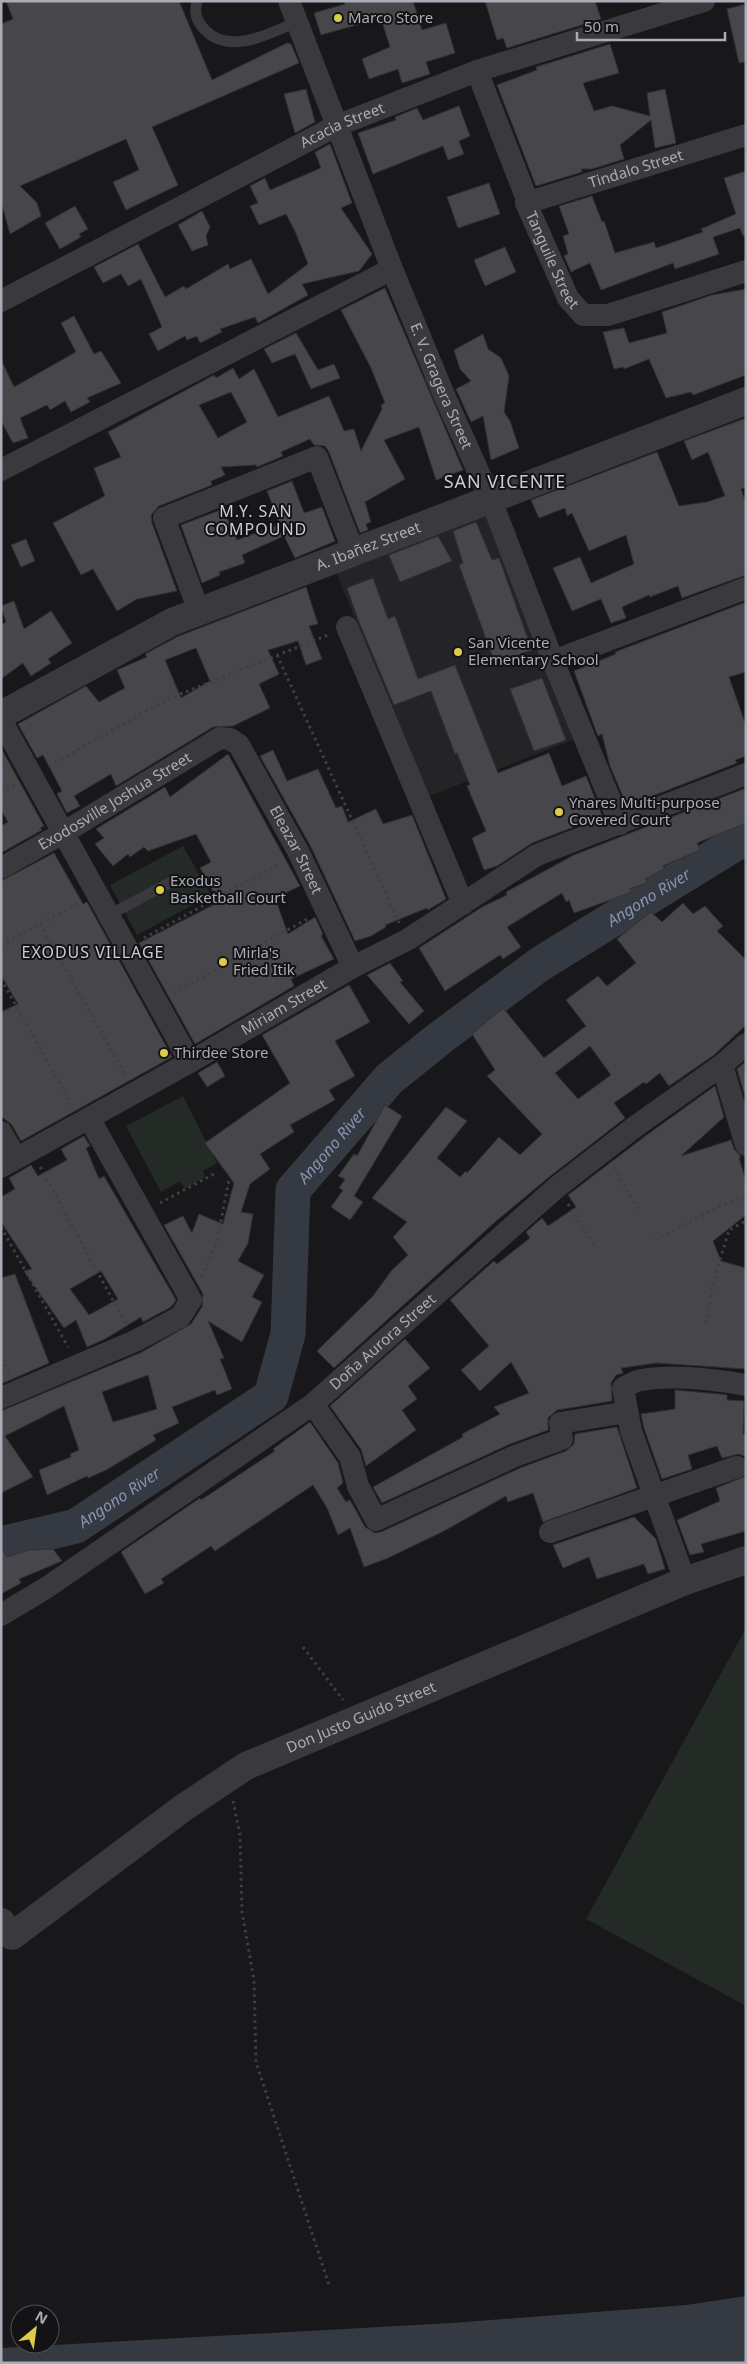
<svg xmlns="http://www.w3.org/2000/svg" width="747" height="2364" font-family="'Noto Sans',sans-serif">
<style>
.built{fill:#242326}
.green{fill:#242a26}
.water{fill:#343942}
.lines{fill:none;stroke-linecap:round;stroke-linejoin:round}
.river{stroke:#343942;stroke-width:35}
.building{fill:#47474b;stroke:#323235;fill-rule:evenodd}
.path{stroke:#3f3f44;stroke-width:3;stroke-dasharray:2.5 4;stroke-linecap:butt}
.service{stroke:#39393e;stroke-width:11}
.minor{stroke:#39393e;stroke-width:22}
.tertiary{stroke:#39393e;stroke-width:28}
.poi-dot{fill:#ddcb4b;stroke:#131214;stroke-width:2}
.labels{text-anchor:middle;stroke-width:4;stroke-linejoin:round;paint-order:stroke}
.poi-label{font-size:15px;fill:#abacb7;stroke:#131214;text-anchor:start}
.street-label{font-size:15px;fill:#abacb7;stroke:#131214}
.neighbourhood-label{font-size:16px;letter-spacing:1px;fill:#cbccd4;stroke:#131214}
.water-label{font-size:16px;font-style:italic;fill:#8693ae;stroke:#131214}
.quarter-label{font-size:18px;letter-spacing:1px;fill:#cbccd4;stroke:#131214}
</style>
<rect width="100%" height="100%" fill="#181719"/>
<!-- built -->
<path class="built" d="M494,511L580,737L427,797L334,567Z"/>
<!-- green -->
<path class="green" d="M183,846L211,895L137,935L110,885Z
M183,1096L217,1163L203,1171L205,1177L185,1189L180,1181L161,1192L126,1126Z
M746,1628V2006L586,1919Z"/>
<!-- water -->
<path class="water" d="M746,2296V2363H1V2348L451,2323L686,2305Z"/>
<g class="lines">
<!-- river -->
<path class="river" id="s1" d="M1,1544L76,1526L271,1396L288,1334L293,1190L389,1079L440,1038L540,964L746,837"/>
</g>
<!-- building -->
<path class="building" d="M6,1H179L212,80L287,43L291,44L299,63L152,127L178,185L126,210L113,182L139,170L126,139L20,186L37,203L41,216L10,234L1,201V24L13,19Z
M344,1H413L422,30L446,23L455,53L426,62L430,74L402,83L398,69L369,79L362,59L390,47L381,18L321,35L314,13L345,4Z
M485,1H595L601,19L507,48L503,38L497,40Z
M746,4V62L739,63L727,9Z
M610,44L619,73L583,83L594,111L612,106L650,116L647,93L665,89L676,143L655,148L651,120L620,145L624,159L592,169H581L582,172L536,186L497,85L537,70L536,67Z
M306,89L315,122L295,133L284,94Z
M459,106L470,136L459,141L464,154L448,160L443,146L373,174L358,133L396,120L395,117L417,108L423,120Z
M330,144L352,203L341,208L372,254L359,271L302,284L308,295L258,323L255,317L220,329L222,332L200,343L197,336L187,340L185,336L158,351L149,334L162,327L141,279L128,286L121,274L103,283L94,267L138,244L165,297L184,286L186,289L228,264L230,269L251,259L268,294L308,264L295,231L286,214L259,225L250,206L258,203L250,186L265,178L270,190L321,168L315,152Z
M746,171V235L743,236L740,228L713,237L719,254L675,269L673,263L601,290L590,263L571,272L564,256L568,254L563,236L569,234L559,206L592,196L602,222L604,221L615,253L654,242L656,248L703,232L701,229L736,214L724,178Z
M489,183L500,214L458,228L447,197Z
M75,206L88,229L79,234L81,237L60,249L45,223Z
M202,211L210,227L206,236L208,245L192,251L178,225Z
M505,247L516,272L485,286L474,260Z
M385,288L463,470L436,480L419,427L384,440L405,479L365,502L371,522L366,524L368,530L360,533L329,452L325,446L314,445L310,439L281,452L283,456L257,467L256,465L221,467L225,475L211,481L212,485L159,506L151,515L152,523L177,591L137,599L117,611L93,569L81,575L53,523L105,496L94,468L121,457L108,432L214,375L216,378L233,368L239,379L254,369L278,417L329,396L344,431L354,429L361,451L382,409L381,405L385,403L371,368L341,310ZM231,392L247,422L218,438L199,405Z
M746,289V375L693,395L691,392L666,398L649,359L624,369L623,367L614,369L603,332L624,328L629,343L667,333L662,312L712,295Z
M74,316L94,354L101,351L121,383L87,398L90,402L71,412L65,401L50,410L47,405L20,418L28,438L13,443L1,421V359L14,387L76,352L61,323Z
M296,333L318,370L334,364L340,378L311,389L295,354L272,363L264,349Z
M483,334L488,349L501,358L509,376L504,412L510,421L519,448L491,460L483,416L471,422L456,389L471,381L460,369L454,350Z
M746,418V487L741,489L746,503V575L682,598L678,586L650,597L649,595L622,607L626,618L611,623L601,599L572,611L553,568L580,557L591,583L634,564L626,535L589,551L572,513L567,516L565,508L539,518L531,500L657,452L679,506L707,502L725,496L708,452L692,460L684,441Z
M292,481L304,513L322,507L335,541L295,558L284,536L242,555L245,563L219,572L220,575L202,583L181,525L223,509L237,540L280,524L267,491Z
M476,522L492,560L499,558L532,650L495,663L459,565L463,563L453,531Z
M438,536L452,561L400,582L389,555Z
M26,539L35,561L21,567L11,545Z
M373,578L388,619L395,616L418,679L455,665L498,773L549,753L562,786L586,776L602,816L532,843L497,866L484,870L472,838L486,831L467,786L470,785L457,753L455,754L431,691L394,705L359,622L347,588Z
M306,587L318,624L309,626L322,659L306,665L298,641L268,650L279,674L259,684L270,708L233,726L213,727L116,786L111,774L74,796L80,806L67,813L57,794L62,791L43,755L37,758L18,724L86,686L99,702L125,688L117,670L147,657L145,654L179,636ZM196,648L210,681L181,698L165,660Z
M14,601L24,629L51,611L72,643L48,659L51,663L31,676L23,663L1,679V625L6,622L1,606Z
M746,602V672L729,677L746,726V756L735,760L737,763L627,806L610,766L602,734L598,736L596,731L574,671L616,654L615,652Z
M542,678L566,740L534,751L510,689Z
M1,748L44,826L40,828L42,830L1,853V826L8,822L1,810Z
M273,750L287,781L318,769L336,808L342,806L348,822L376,809L383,824L412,815L446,899L428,910L427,908L385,925L386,927L371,936L355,941L311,847L260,756Z
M228,754L300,886L275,898L288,934L315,917L323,934L321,936L334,959L291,979L294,986L195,1044L139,943L219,902L200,868L211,862L196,834L148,851L144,847L130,857L128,854L113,866L95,844L104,838L96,829L165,787L170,797Z
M746,788V823L697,843L700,850L663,866L664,869L645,879L647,883L629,889L632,892L574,913L569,900L566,902L562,893L507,927L521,947L503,959L500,955L445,991L419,948L482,907L507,895L506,892L574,855Z
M54,853L83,904L87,902L172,1057L21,1141L12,1125L1,1116V1012L18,1004L1,975V881Z
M683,903L693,914L705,906L723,926L717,931L746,960V1025L714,1055L669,1086L660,1073L646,1084L644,1082L614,1103L625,1118L549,1177L495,1222L334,1368L317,1351L373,1296L392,1270L408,1255L393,1237L407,1222L372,1198L446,1107L467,1121L437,1158L460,1177L466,1171L467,1173L499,1137L520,1155L542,1134L487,1076L495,1070L472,1034L503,1008L544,1058L586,1026L566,1000L598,976L607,986L636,963L617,939L651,912L662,922ZM590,1046L611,1075L578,1099L555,1073Z
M390,963L403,981L400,982L424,1011L409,1024L367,975Z
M349,985L370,1022L335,1041L355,1076L329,1090L335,1100L290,1125L294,1132L260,1154L270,1169L250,1184L241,1212L253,1214L248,1243L238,1261L264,1275L252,1297L262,1302L242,1342L208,1321L224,1358L220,1359L232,1389L217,1395L215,1390L172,1407L179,1423L153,1435L156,1440L106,1470L88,1478L87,1476L47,1495L39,1470L71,1457L70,1454L79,1450L64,1406L5,1436L33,1477L1,1493V1411L140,1353L191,1324L202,1307L203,1294L164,1225L183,1216L192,1233L199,1214L223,1224L234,1183L205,1143L290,1083L262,1035ZM148,1375L157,1409L113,1422L102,1392Z
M217,1062L225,1076L207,1087L198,1073Z
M745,1062L746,1092L744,1093L737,1069Z
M715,1086L724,1117L681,1156L731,1140L734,1149L741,1157L739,1158L746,1181V1215L713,1241L721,1261L746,1268V1369L657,1363L621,1368L623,1373L616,1375L611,1383L612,1401L557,1410L548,1418V1430L510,1444L382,1503L373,1487L463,1437L462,1434L500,1414L494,1407L529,1393L511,1362L480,1391L461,1370L489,1346L450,1300L494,1261L497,1264L530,1238L526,1232L542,1218L548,1226L576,1207L568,1195L644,1137Z
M385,1105L402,1116L354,1196L363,1202L350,1220L331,1207L343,1190L339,1188L345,1179L338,1176L354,1154L357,1156Z
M84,1136L90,1146L86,1148L99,1179L104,1176L176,1300L171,1307L143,1322L141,1317L105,1339L87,1347L76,1320L64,1328L24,1271L32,1269L1,1222V1197L15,1189L9,1178L31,1165L38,1176L67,1160L61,1149ZM101,1271L118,1299L89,1315L70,1289Z
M15,1274L49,1363L1,1384V1278Z
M405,1339L430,1368L408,1386L417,1399L402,1410L416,1430L366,1466L361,1449L330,1406Z
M675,1390L719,1394L727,1395V1400L744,1401L743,1434H746V1457L739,1454L722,1458L717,1446L688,1455L692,1469L662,1479L644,1428L641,1414L675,1409Z
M310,1422L338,1463L343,1483L337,1488L346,1502L350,1500L365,1527L375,1533L381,1532L520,1468L566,1451L574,1444L575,1434L617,1427L637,1488L543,1522L533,1493L508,1502L506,1496L444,1531L388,1558L364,1567L350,1528L338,1535L327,1508L313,1485L215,1551L211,1546L161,1579L164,1583L145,1594L121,1552L200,1498L201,1500L275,1451L273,1449Z
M746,1476V1531L701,1544L704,1552L690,1555L677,1520L720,1501L716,1488Z
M634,1517L656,1539L665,1569L648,1574L644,1564L597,1579L589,1557L563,1568L553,1545Z
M1,1548L7,1557L29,1550L53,1549L62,1561L19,1579L21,1583L1,1594Z"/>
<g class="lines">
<!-- path -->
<path class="path" d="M277,655L399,923
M49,766L168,699L328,635
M1,792L15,785
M40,924L126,1076
M144,938L281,863
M1,945L79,903
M1,979L72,1105
M174,993L309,918
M40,1167L126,1324
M614,1167L639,1211
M160,1203L216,1173
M568,1204L594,1245
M1,1227L68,1347
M655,1240L718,1207L746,1197
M202,1277L217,1241L229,1180
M706,1323L712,1286L729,1230L746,1221
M1,1359L10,1373
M303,1647L343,1700
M233,1801L240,1835L242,1912L254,1980L256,2062L329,2285"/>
<!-- service -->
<path class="service" d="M197,1C194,14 196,20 205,30C229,55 270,34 296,22
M109,915L175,880"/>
<!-- minor -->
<g class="minor">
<path id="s2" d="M289,1L392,269L444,395L491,500L553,661L620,824"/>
<path id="s3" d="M477,71L526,197V203L568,298L583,315H608L746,271"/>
<path id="s4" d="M526,203L746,135"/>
<path id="s5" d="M1,301L336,126L477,71L704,1"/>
<path d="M1,470L392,269"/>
<path d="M199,611L164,518L317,457L354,553"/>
<path d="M347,627L463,904"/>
<path d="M553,661L746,588"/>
<path d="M1,720L190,1062"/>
<path id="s6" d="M1,868L63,833L220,738L230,739L239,745L299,853L353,967"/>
<path d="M722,1065L746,1145"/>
<path d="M1,1132L16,1158"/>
<path id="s7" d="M1,1167L190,1062L353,967L407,940L537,855L746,774"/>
<path d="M1,1398L135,1341L180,1317L191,1300L89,1118"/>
<path d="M313,1404L350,1457L358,1486L376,1520L515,1456L562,1439L560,1423L627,1412"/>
<path d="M550,1532L737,1467"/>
<path d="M685,1581L631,1431L623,1388C629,1385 635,1381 641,1380C674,1374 713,1379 746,1385"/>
<path id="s8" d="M1,1615L46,1588L313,1404L557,1187L636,1126L722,1065L746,1044"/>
</g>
<!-- tertiary -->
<g class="tertiary">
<path id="s9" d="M1,715L172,622L746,401"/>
<path id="s10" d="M1,1922L12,1936L183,1808L246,1766L685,1581L746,1560"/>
</g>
</g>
<!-- markers -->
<g class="poi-dot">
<circle cx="338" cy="18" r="5"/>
<circle cx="458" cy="652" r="5"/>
<circle cx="559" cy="812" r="5"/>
<circle cx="160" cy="890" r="5"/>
<circle cx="223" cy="962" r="5"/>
<circle cx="164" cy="1053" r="5"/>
</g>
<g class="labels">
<!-- poi labels -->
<g class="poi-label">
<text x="348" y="23">Marco Store</text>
<text x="468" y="648">San Vicente<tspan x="468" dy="17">Elementary School</tspan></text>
<text x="569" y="808">Ynares Multi-purpose<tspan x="569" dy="17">Covered Court</tspan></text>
<text x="170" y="886">Exodus<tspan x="170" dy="17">Basketball Court</tspan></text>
<text x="233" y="958">Mirla's<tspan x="233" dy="17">Fried Itik</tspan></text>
<text x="174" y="1058">Thirdee Store</text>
</g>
<!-- street labels -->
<g class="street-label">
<text dy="5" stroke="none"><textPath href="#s5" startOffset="384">Acacia Street</textPath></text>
<text dy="5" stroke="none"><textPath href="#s4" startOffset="115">Tindalo Street</textPath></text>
<text dy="5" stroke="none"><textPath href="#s3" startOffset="204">Tanguile Street</textPath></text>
<text dy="5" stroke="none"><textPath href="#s2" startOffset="414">E. V. Gragera Street</textPath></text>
<text dy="5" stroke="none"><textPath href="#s9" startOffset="405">A. Ibañez Street</textPath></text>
<text dy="5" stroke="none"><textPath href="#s6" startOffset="132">Exodosville Joshua Street</textPath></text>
<text dy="5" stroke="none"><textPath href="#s6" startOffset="395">Eleazar Street</textPath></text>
<text dy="5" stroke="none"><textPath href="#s7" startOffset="325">Miriam Street</textPath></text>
<text dy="5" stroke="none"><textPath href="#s8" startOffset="470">Doña Aurora Street</textPath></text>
<text dy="5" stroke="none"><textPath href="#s10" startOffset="432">Don Justo Guido Street</textPath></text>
</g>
<!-- neighbourhood labels -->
<g class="neighbourhood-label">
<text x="256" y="517">M.Y. SAN<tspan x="256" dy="18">COMPOUND</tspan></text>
<text x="93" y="958">EXODUS VILLAGE</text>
</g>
<!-- water labels -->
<g class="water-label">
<text dy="6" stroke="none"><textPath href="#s1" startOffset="984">Angono River</textPath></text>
<text dy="6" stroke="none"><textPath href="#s1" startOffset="579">Angono River</textPath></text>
<text dy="6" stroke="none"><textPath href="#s1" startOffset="129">Angono River</textPath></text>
</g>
<!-- quarter labels -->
<g class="quarter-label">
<text x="505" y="488">SAN VICENTE</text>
</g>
</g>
<!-- border -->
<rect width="747" height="2364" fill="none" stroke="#abacb7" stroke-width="5"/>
<!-- north arrow -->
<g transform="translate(35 2329) rotate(29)"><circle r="24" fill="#131214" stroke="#505055"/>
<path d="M0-4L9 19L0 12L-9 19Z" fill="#ddcb4b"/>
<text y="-8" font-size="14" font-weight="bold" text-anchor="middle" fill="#abacb7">N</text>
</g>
<!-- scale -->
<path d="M577 32v8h148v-8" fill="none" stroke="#abacb7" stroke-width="2.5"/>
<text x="584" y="32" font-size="15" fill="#abacb7" stroke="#131214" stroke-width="4" paint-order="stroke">50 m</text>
</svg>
